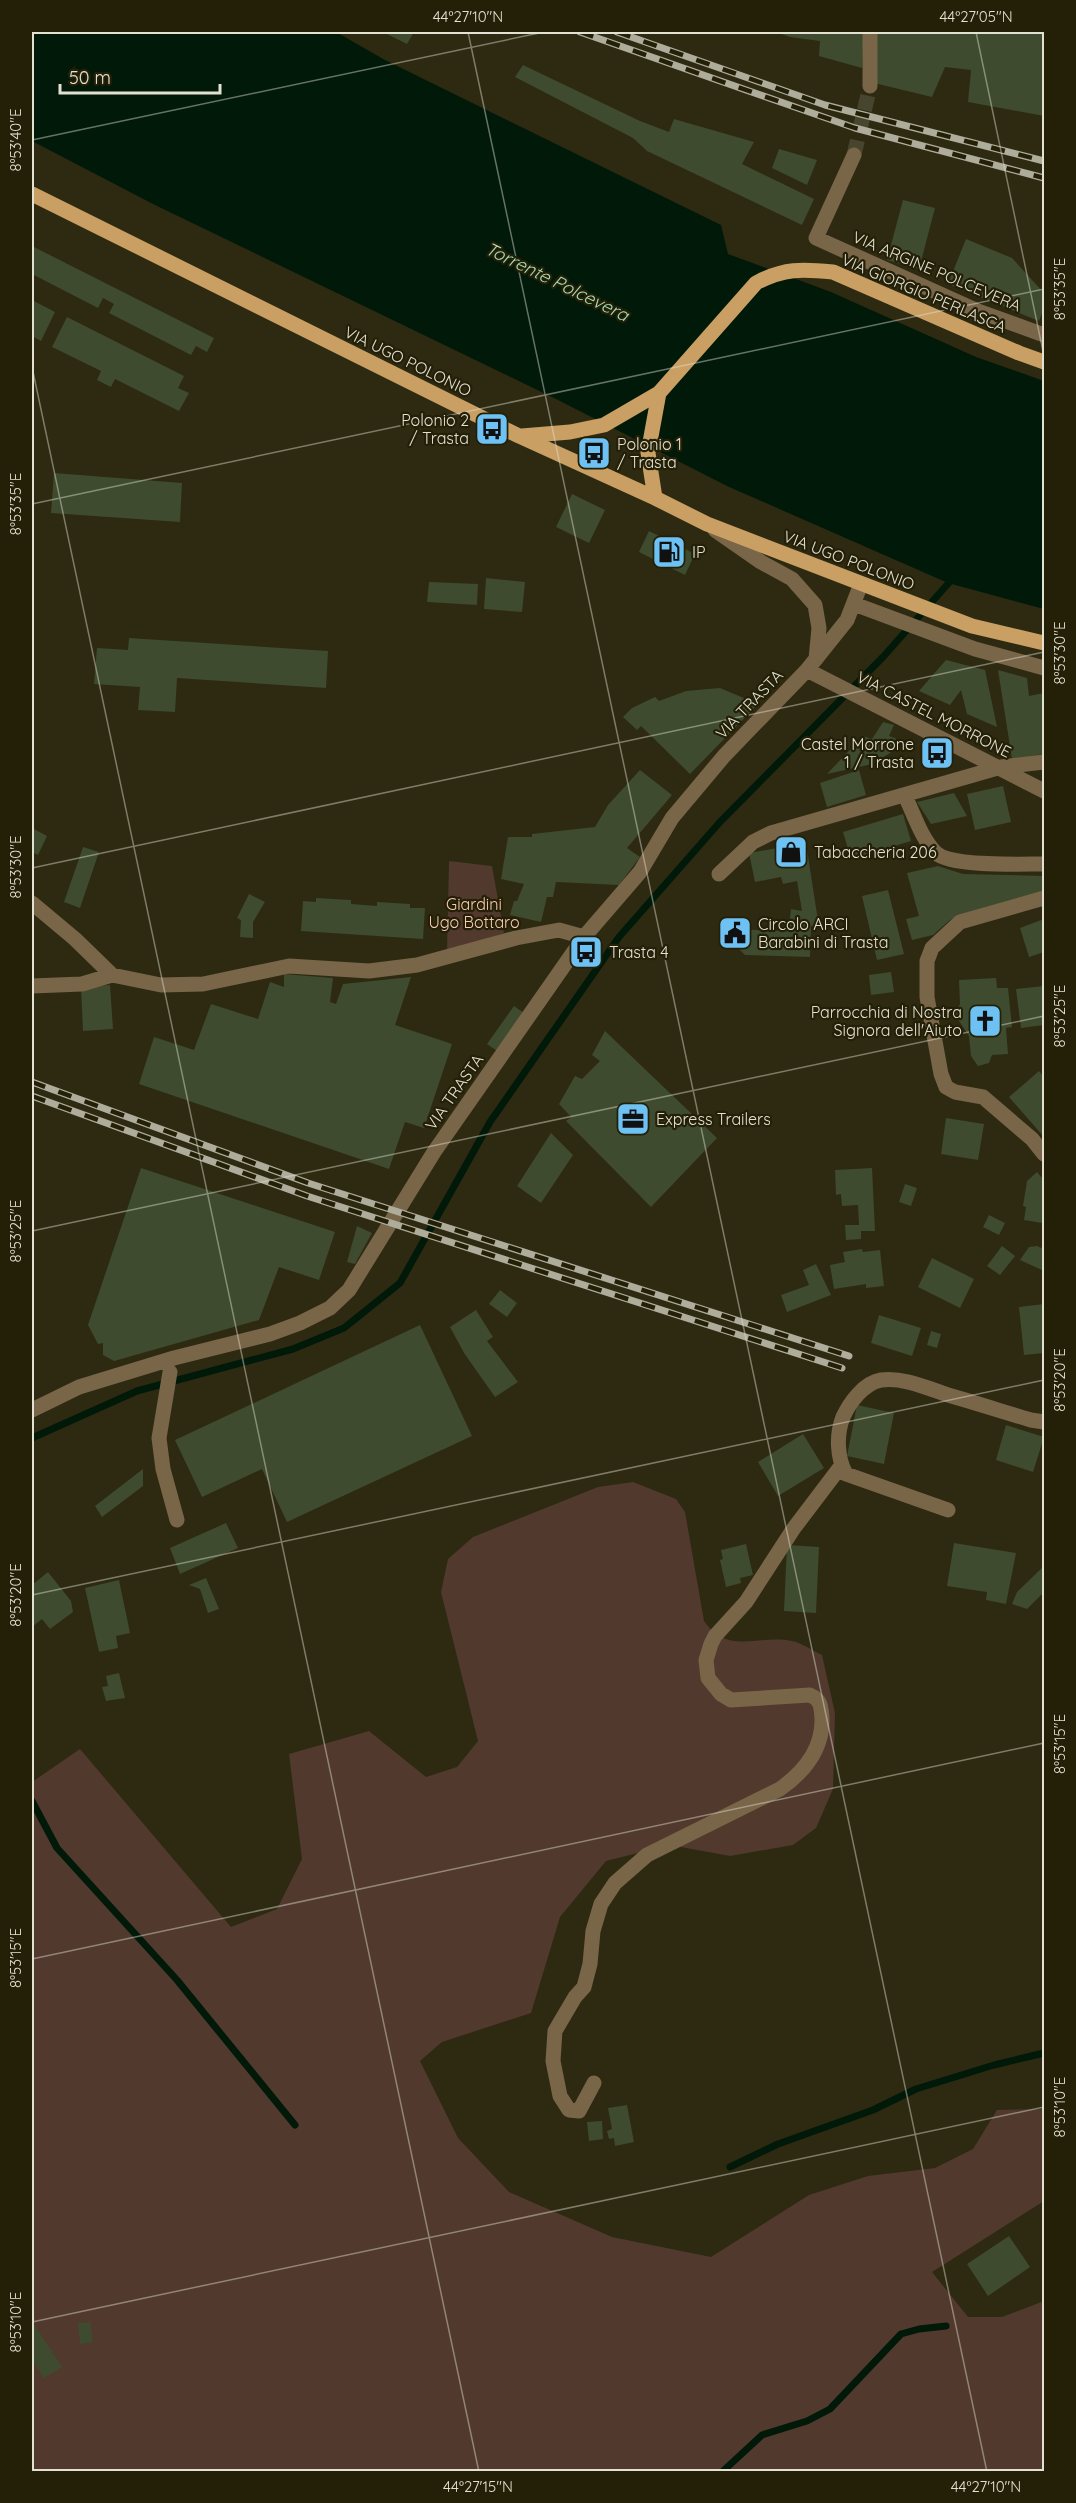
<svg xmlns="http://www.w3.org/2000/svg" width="1076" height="2503" font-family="Quicksand,sans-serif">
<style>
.green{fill:#51392d}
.water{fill:#001909}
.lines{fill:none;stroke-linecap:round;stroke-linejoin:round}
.stream{stroke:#001909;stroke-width:7}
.building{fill:#3e4b2e}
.minor-tunnel{stroke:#48452e;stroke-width:15;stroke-dasharray:15 8;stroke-linecap:butt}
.minor{stroke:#796548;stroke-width:15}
.major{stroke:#c99f63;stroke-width:15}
.rail-casing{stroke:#aeac9a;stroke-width:7}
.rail{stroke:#242007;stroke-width:4.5;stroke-dasharray:14;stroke-linecap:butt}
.ticks{fill:none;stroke:#e3e1d2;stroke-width:1.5;stroke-opacity:0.45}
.labels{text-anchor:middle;stroke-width:4.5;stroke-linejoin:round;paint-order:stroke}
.street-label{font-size:16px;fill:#e3e1d2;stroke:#242007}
.poi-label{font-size:16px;fill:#e3e1d2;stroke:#242007;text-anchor:start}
.park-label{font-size:16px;fill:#facbb2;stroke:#242007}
.water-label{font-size:18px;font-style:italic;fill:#a5deb8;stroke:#242007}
.neatline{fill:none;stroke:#e3e1d2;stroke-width:2}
.ticks-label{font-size:15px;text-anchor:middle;fill:#e3e1d2}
</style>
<rect width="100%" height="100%" fill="#2d2a11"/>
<!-- green -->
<path class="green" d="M449,861L492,866L504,933L447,952Z
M633,1482L676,1499L685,1512L704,1621C729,1656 757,1634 792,1641C802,1643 813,1651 822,1655L835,1713L833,1789L816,1828L793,1845L730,1856L670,1845L606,1861L560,1917L531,2013L442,2042L420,2061L458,2138L509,2192L612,2237L711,2257L809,2195L868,2176L935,2168L973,2149L997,2110L1044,2109V2201L932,2272L968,2317H1002L1044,2301V2471H32V1782L80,1749L231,1927L277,1909L302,1859L289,1754L369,1731L426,1777L457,1767L478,1741L441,1592L448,1559L473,1537L598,1487Z"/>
<!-- water -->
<path class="water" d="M32,32H336L385,60L721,225L728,254L831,292L976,357L1044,381V609L948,583L727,486L556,399L153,204L32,141Z"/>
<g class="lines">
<!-- stream -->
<path class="stream" d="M32,1438L137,1391L293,1349L344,1328L400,1283L490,1122L619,937L720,822L883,657L954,577
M32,1801L57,1848L177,1980L295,2125
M730,2167L778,2144L873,2110L916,2089L994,2065L1044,2053
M722,2472L762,2435L807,2421L830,2409L901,2334L919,2329L946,2326"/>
</g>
<!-- building -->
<path class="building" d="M383,32H414L407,44Z
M776,32H864L862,68L819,56L820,41L790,37Z
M875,32H1044V116L968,102L971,70L945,67L932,97L874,83Z
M523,65L640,121L669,132L674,119L754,142L742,164L814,199L802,225L647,151L633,138L515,77Z
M779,149L817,160L807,185L772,168Z
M903,200L935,208L919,269L887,260Z
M966,239L1012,258L1044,293V308L1039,321L948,284Z
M32,246L214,338L207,352L196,346L191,355L109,313L114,304L103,298L98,308L32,274Z
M32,300L55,312L41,341L32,336Z
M67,317L184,376L178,388L189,393L179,411L115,379L111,387L97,380L101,371L52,347Z
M54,473L182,483L180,522L51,513Z
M572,494L605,510L589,543L556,527Z
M649,531L695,554L685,575L639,552Z
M486,578L525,582L522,612L484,609Z
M429,582L478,584L477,605L427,602Z
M129,638L328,651L326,688L177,678L175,712L138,710L140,687L94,684L97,648L128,650Z
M946,660L985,670L997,727L967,714L961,690L950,705L919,691Z
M998,670L1027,678L1029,696L1044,693V754L1012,759Z
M720,688L758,704L690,774L641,726L637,730L623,717L632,708L655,697L659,701L686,691Z
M883,722L894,725L889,736L900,740V747L872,764L827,774L863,736L872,739Z
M640,770L672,795L627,848L640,857L619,885L556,882L553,897H547L541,922L510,915L514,901H517L524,884L501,879L508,837H532V834L595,827L608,805Z
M859,770L866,795L827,807L820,783Z
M1003,786L1011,822L975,830L967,794Z
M954,793L967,816L931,824L917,802Z
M903,814L911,841L851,859L843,832Z
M32,828L47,836L38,855L32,852Z
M806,843L819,927L811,926L810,957L745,955L737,947L732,929L785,931V925L789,926L791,909L802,911L797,881L783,884L781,877L755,882L749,853Z
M83,847L99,852L80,908L64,902Z
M938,866L963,874L1044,876V893L963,914L950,920L933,935L912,940L906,919L919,916L907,873Z
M888,890L904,954L877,960L862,896Z
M249,894L265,902L253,922V938L240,937L241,920L237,918Z
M316,898L351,900V904L377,906V902L410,904V908H425L423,939L301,931L303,901L316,902Z
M1044,919V952L1029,957L1020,928Z
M891,972L894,992L871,995L869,975Z
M284,974L333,978L330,1002L336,1004L343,984L411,977L395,1025L452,1044L424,1128L405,1122L389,1169L139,1084L154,1037L194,1050L211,1004L258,1019L270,982L284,987Z
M996,978L997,988H1008L1012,1027L1006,1028L1008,1054L992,1055L989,1063L978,1066L971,1056L969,1036L955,1015L960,1004L959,980Z
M110,985L113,1029L83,1031L81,987Z
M1044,986V1025L1021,1028L1016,989Z
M514,1006L527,1015L500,1053L487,1044Z
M605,1031L717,1138L651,1207L566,1121L571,1117L559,1104L575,1076L582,1079L600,1061L592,1055Z
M1039,1071L1044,1077V1137L1009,1097Z
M946,1118L984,1124L978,1160L941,1154Z
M551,1133L573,1155L541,1203L517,1186Z
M141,1168L335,1232L319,1280L279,1267L259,1320L114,1361L103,1355V1343L98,1344L88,1325Z
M872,1168L875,1231H861V1239L846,1240L845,1225H859L858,1205L842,1206L841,1194L836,1195L835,1170Z
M1037,1172L1044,1180V1220L1042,1223L1024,1220L1026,1207L1023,1206L1027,1181Z
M905,1184L917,1188L911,1206L899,1202Z
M989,1215L1005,1223L999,1235L983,1227Z
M357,1226L372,1233L355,1264L347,1262Z
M1002,1246L1015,1256L1000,1275L987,1266Z
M1037,1246L1044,1249V1271L1020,1260L1029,1247Z
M862,1249L863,1252L880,1250L884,1286L866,1288V1284L834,1289L830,1265L845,1262L843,1252Z
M932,1258L974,1279L960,1308L918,1287Z
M816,1264L831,1295L787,1312L781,1295L809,1285L803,1270Z
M500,1290L517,1303L507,1317L489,1304Z
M1044,1304V1353L1024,1355L1019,1307Z
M476,1310L493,1337L487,1341L518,1382L495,1397L464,1353L450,1327Z
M879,1315L921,1328L912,1356L871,1343Z
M420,1325L472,1436L287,1522L262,1469L202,1497L175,1440Z
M931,1331L941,1334L937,1348L927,1345Z
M857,1405L894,1413L884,1464L847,1456Z
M1006,1425L1044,1437L1033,1472L996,1460Z
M803,1434L824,1468L778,1496L758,1462Z
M143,1469V1486L102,1517L95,1506Z
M226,1523L238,1548L180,1574L170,1548Z
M954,1543L1016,1553L1006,1604L986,1600L987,1592L947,1586Z
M746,1544L753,1575L740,1578L741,1583L726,1587L720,1560L723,1559L721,1550Z
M787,1545L819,1547L816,1613L784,1611Z
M1044,1566V1592L1027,1609L1012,1604L1017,1592Z
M48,1572L71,1601L73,1612L50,1629L42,1619L32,1627V1585Z
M206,1578L219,1609L208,1613L200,1589L189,1585Z
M119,1580L130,1633L116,1636L118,1648L99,1652L85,1588Z
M119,1673L125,1698L106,1701L102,1687L108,1686L106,1676Z
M627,2105L634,2142L615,2146L614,2138L609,2139L607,2131L612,2129L608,2108Z
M602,2121L603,2139L589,2141L587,2122Z
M1009,2236L1030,2267L988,2296L967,2264Z
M32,2321L62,2367L44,2378L32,2360Z
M90,2322L93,2342L80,2344L78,2323Z"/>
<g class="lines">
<!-- minor-tunnel -->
<path class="minor-tunnel" d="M854,155L870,86"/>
<!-- minor -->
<path class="minor" d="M870,32V86
M854,155L816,238L978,311L1044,335
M715,530L761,562L792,579L815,605L819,628L816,659
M854,604L975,649L1044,668
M807,670L1044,791
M905,796C914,814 921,838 936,853C951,867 1022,864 1044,864
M719,874L753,842L771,833L1001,767L1044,762
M1044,898L960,922L932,948L927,961V997L941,1074L946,1087L955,1092L983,1097L1032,1139L1044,1154
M32,903L75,939L112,975
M32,986L82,984L112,975L161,985L203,984L289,966L369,971L417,965L516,938L559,930L584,937
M170,1372L159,1438L163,1469L177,1520
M32,1410L79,1387L174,1358L270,1334L300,1323L330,1308L349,1290L434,1152L584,937L640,872L672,818L724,756L807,670L847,620L861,584
M948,1510L846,1474C837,1458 836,1435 843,1417C850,1402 864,1383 881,1380C903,1377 927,1388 948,1395C976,1403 1004,1412 1031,1420L1044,1422
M594,2083L579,2111L569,2110L560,2096L553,2061L555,2031L575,1997L584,1987L590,1964L593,1931L601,1904L615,1883L647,1855L780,1789C804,1772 823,1749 822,1718C821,1706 821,1700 810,1695L731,1700L721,1694L708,1678L706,1660L711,1644L715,1636L746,1602L794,1528L841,1466"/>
<!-- major -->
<path class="major" d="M32,194L519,436L655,498L707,524L972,626L1044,643
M522,436L570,432L604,425L659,393L756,283C784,268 802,269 833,272L1019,353L1044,362
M655,498L648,453L659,393"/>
<defs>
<path id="rail" d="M580,32L855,128L1044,178
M617,32L825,105L1044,161
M32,1082L308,1183L849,1356
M32,1096L307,1196L842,1368"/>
</defs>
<!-- rail casing -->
<use href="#rail" class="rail-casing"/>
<!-- rail -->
<use href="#rail" class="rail"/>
</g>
<!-- ticks -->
<path class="ticks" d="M468,32L987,2472M976,32L1044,356M32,140L544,32M32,367L479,2472M32,504L1044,289M32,868L1044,652M32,1231L1044,1016M32,1595L1044,1380M32,1959L1044,1743M32,2322L1044,2107M1040,2472L1044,2471"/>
<!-- icons -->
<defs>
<symbol id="bus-square" viewBox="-11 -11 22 22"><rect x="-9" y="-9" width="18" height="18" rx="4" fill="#6dc2f3" stroke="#242007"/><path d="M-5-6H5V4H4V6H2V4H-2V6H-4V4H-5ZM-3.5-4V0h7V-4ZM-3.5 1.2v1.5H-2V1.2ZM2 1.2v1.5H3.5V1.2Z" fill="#111"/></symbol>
<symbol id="fuel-square" viewBox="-11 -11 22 22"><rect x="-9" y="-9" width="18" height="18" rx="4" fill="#6dc2f3" stroke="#242007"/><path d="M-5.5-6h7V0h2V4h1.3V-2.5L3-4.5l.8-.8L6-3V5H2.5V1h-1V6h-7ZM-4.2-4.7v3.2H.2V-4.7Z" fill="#111"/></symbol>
<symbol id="shop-square" viewBox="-11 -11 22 22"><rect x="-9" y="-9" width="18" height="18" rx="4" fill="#6dc2f3" stroke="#242007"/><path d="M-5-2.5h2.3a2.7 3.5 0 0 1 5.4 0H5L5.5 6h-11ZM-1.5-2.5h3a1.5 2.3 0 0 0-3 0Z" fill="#111"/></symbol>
<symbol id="civic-square" viewBox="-11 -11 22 22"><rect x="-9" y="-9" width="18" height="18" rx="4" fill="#6dc2f3" stroke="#242007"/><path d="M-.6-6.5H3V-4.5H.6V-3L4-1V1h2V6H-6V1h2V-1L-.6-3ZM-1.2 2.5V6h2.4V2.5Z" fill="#111"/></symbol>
<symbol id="church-square" viewBox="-11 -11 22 22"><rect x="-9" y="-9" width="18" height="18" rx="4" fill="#6dc2f3" stroke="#242007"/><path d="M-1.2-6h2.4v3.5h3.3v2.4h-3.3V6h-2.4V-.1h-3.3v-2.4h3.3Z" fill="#111"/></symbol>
<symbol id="office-square" viewBox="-11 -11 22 22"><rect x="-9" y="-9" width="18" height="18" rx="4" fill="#6dc2f3" stroke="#242007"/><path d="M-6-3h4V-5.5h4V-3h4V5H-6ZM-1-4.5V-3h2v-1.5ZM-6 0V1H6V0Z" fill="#111"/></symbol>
</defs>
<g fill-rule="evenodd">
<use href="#bus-square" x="473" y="410" width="38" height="38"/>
<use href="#bus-square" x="575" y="434" width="38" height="38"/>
<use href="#fuel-square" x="650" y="533" width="38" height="38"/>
<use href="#bus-square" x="918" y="734" width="38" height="38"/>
<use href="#shop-square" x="772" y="833" width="38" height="38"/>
<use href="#civic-square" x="716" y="914" width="38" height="38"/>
<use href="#bus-square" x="567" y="933" width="38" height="38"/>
<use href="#church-square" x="966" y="1002" width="38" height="38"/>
<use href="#office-square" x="614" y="1100" width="38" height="38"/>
</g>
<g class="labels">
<!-- street labels -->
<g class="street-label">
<text transform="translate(937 271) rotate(23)" y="6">VIA ARGINE POLCEVERA</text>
<text transform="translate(924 293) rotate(23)" y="6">VIA GIORGIO PERLASCA</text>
<text transform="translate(408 361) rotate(26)" y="6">VIA UGO POLONIO</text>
<text transform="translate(849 560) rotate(21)" y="6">VIA UGO POLONIO</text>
<text transform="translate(749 704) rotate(-46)" y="6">VIA TRASTA</text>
<text transform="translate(934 714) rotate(27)" y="6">VIA CASTEL MORRONE</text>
<text transform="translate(454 1092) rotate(-55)" y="6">VIA TRASTA</text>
</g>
<!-- poi labels -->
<g class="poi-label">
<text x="469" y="426" text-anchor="end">Polonio 2<tspan x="469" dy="18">/ Trasta</tspan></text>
<text x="617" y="450">Polonio 1<tspan x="617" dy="18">/ Trasta</tspan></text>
<text x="692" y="558">IP</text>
<text x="914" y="750" text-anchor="end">Castel Morrone<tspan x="914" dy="18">1 / Trasta</tspan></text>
<text x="814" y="858">Tabaccheria 206</text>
<text x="758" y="930">Circolo ARCI<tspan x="758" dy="18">Barabini di Trasta</tspan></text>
<text x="609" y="958">Trasta 4</text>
<text x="962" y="1018" text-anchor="end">Parrocchia di Nostra<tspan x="962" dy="18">Signora dell'Aiuto</tspan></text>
<text x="656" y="1125">Express Trailers</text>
</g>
<!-- park labels -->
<g class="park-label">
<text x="474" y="910">Giardini<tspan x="474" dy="18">Ugo Bottaro</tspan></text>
</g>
<!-- water labels -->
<g class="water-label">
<text transform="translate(557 282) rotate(26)" y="6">Torrente Polcevera</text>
</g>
</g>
<!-- border -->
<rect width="1076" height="2503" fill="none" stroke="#242007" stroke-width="66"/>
<!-- scale -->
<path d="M60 84v9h160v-9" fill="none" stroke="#e3e1d2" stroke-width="3"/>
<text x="69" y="84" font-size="18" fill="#e3e1d2" stroke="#242007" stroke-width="4.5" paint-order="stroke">50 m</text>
<rect x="33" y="33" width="1010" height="2437" class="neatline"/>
<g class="ticks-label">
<text x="468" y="22">44°27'10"N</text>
<text x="976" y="22">44°27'05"N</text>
<text transform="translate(16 140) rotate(-90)" y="5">8°53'40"E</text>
<text transform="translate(1060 289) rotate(-90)" y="5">8°53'35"E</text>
<text transform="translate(16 504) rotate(-90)" y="5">8°53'35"E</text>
<text transform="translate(1060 653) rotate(-90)" y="5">8°53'30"E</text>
<text transform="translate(16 867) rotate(-90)" y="5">8°53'30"E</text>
<text transform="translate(1060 1016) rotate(-90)" y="5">8°53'25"E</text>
<text transform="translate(16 1231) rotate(-90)" y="5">8°53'25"E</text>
<text transform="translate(1060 1380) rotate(-90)" y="5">8°53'20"E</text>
<text transform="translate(16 1595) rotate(-90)" y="5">8°53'20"E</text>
<text transform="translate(1060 1744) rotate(-90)" y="5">8°53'15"E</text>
<text transform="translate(16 1958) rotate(-90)" y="5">8°53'15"E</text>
<text transform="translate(1060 2107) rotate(-90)" y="5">8°53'10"E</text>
<text transform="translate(16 2322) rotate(-90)" y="5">8°53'10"E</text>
<text x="478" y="2492">44°27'15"N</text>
<text x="986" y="2492">44°27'10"N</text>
</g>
</svg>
